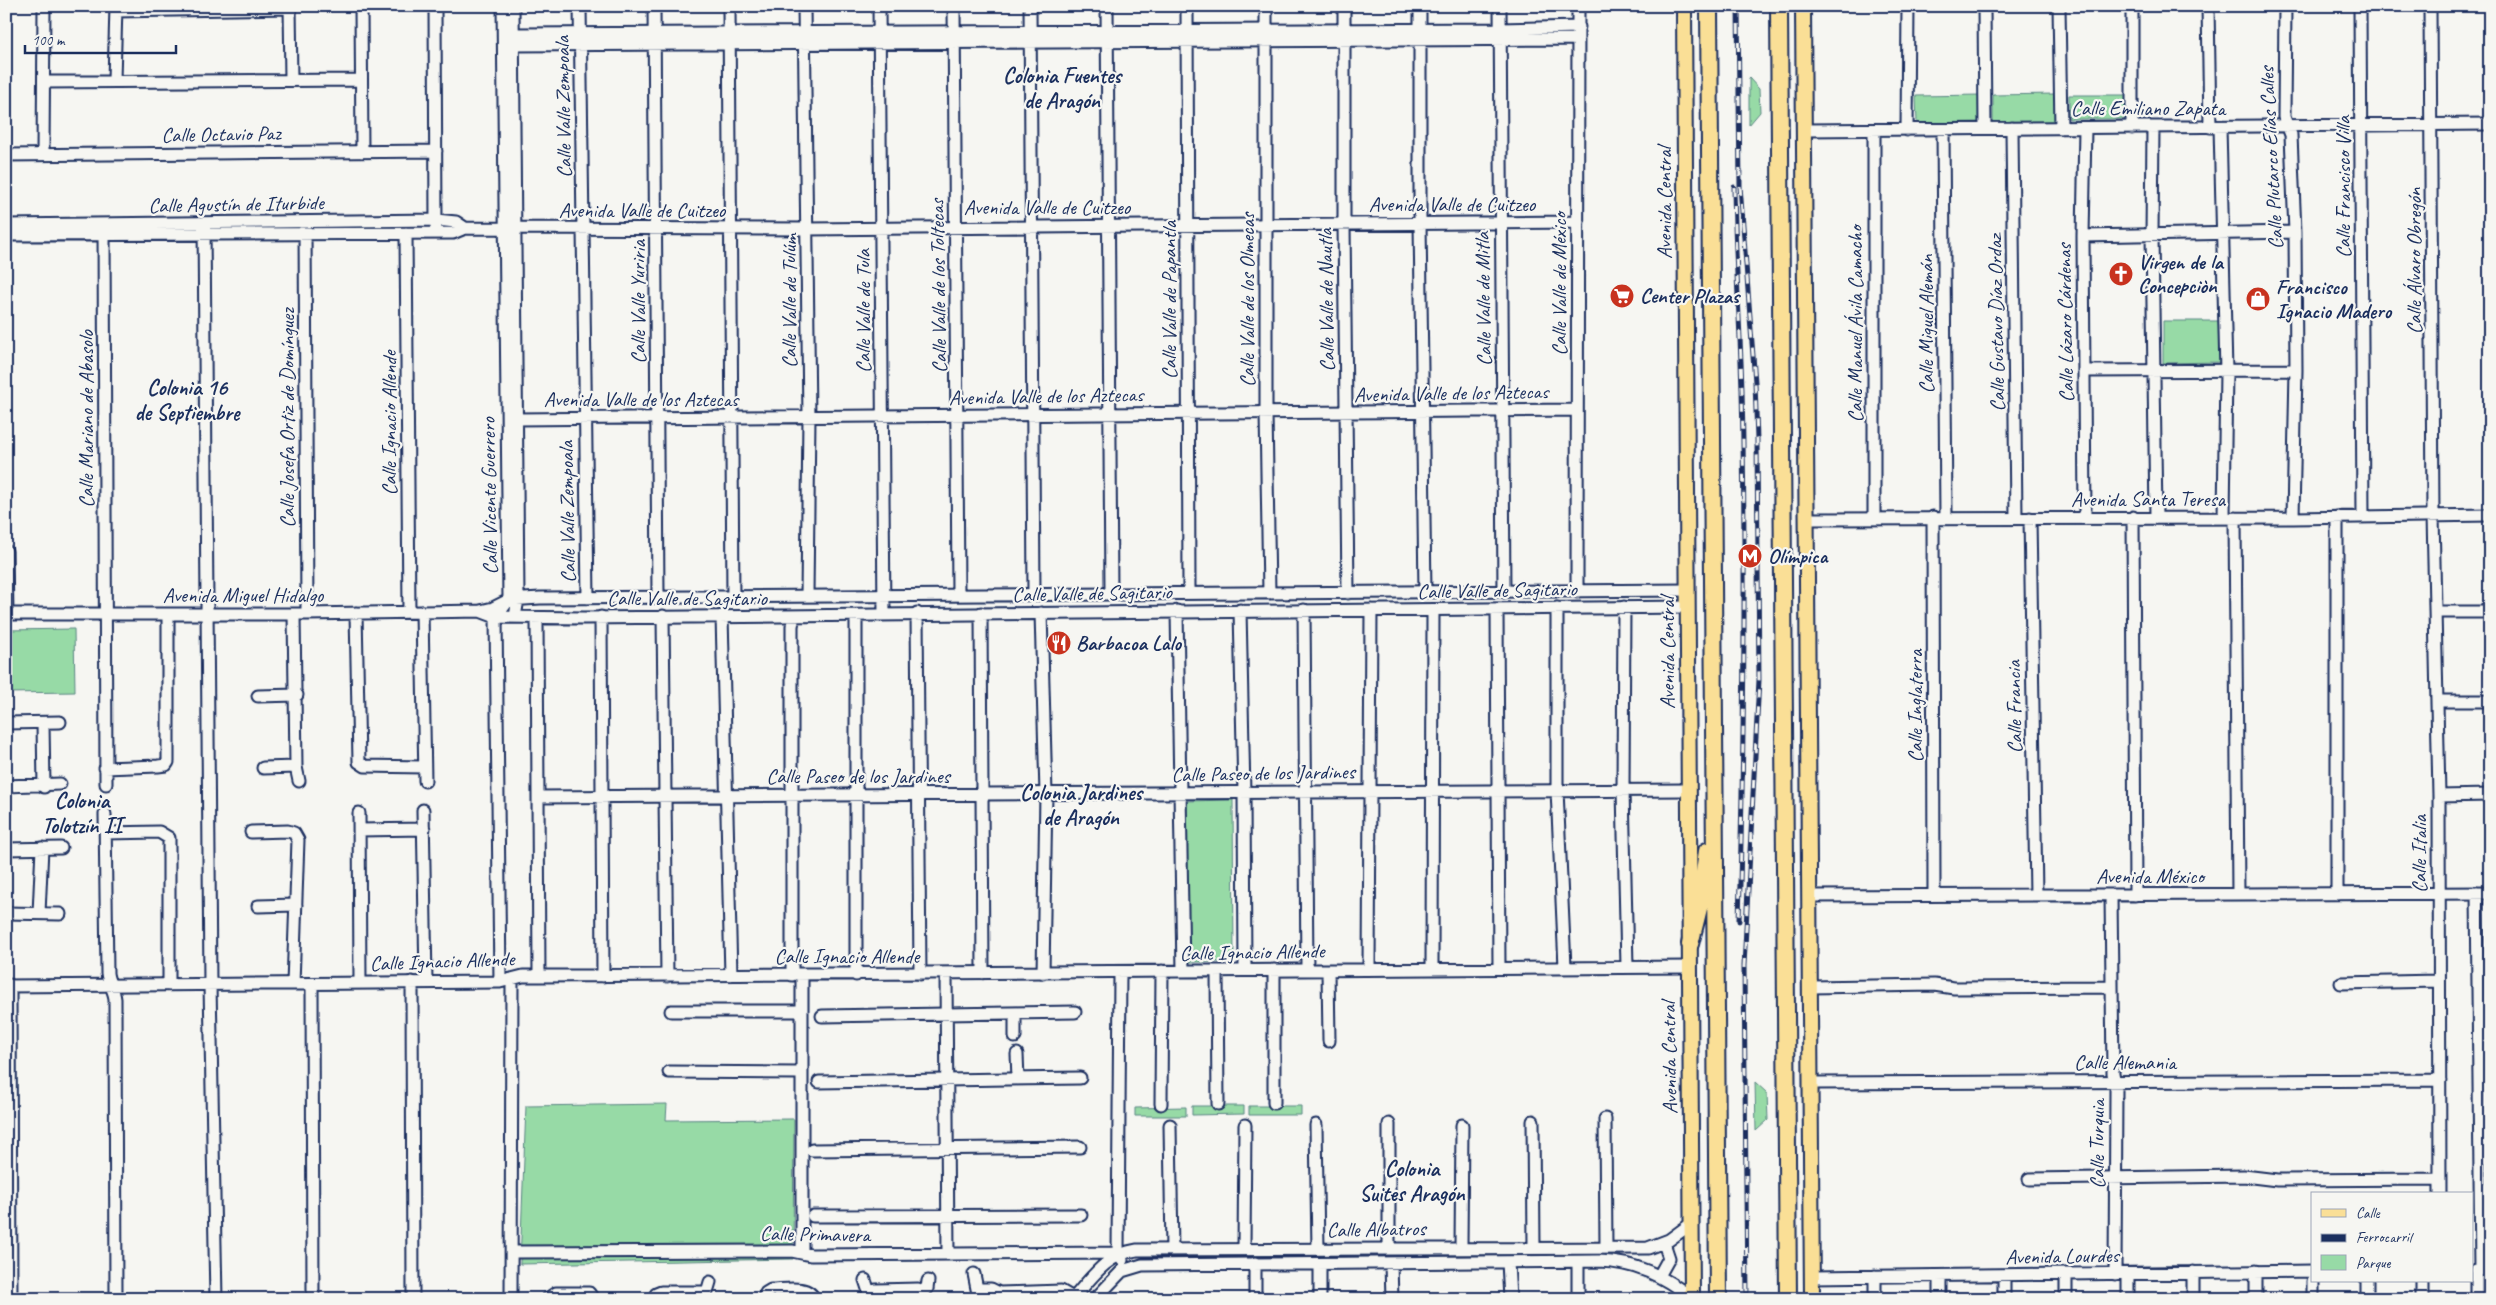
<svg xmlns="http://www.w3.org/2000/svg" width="2496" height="1305" font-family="Caveat,sans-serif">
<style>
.green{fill:#97daa6;stroke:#598482}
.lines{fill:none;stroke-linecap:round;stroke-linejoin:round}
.minor-casing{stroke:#1b2f5e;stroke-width:15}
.major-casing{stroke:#1b2f5e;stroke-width:18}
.highway-casing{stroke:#1b2f5e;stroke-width:20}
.minor{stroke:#f6f6f2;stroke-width:11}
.major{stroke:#fadf96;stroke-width:14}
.highway{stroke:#fadf96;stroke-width:16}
.rail-casing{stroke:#1b2f5e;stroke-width:5}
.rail{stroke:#f6f6f2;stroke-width:3;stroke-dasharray:9;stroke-linecap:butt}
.labels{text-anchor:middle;stroke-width:4.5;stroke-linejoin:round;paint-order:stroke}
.street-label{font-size:21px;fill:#1b2f5e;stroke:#f6f6f2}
.poi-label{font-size:21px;font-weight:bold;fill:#1b2f5e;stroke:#f6f6f2;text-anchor:start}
.neighbourhood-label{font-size:22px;font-weight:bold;fill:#1b2f5e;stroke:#f6f6f2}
</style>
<rect width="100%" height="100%" fill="#f6f6f2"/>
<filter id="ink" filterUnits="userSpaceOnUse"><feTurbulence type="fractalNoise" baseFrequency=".02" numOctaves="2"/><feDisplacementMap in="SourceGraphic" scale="10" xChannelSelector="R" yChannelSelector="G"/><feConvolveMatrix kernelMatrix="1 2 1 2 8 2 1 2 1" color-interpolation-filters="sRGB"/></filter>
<g filter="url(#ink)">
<!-- green -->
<path class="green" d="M1749,78L1759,89L1760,112L1749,125Z
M2055,94V122H1993V95Z
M1981,95V122L1917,123L1916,96Z
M2069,95H2130V119H2069Z
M2163,321H2221V362L2163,363Z
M74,629L75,692L6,693V630Z
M1233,800L1234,962H1189L1186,801Z
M1755,1082L1767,1093L1768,1120L1756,1131Z
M667,1104L666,1120L794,1119L793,1259L520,1264L526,1106Z
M1192,1106H1244V1114L1192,1115Z
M1249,1106H1301V1115H1249Z
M1186,1107V1116H1135V1108Z"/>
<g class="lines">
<defs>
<path id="minor" d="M290,6L291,80
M361,6L362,152
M435,6L436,226
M513,6L518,599L515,617
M580,6L588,598
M654,6L658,597
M729,6L733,598
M804,6L809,417L807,596
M879,6L884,615
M954,6L958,594
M1030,6L1034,594
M1107,6L1111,594
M1187,6L1189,593
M1266,6V413L1269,593
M1344,6V224L1348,593
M1420,6V223L1425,592
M1500,6L1504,592
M1984,6L1985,128
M2059,6L2061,128
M2208,6L2210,127
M2285,6L2284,117L2291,135L2295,232L2296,370L2293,518
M2360,6L2363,517
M2430,6L2433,515L2439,796L2440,1194
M116,11L290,8
M513,34L1500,29L1579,27
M513,45L1578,39
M114,80L116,6
M44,82L361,80
M2220,127L2226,371L2224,517
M2012,128L2016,518
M2085,128L2083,236L2085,517
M2132,128V6
M2153,128L2152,235L2156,517
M1806,130L2490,124
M1874,130V517
M1907,130L1908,6
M1943,130L1946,517
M43,154L44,6
M6,155L436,151
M204,223L210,985L216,1299
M104,224L106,784
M6,225L436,220L456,222L465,228
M305,226L307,614
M406,233L409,612
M6,235L453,233L465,228L807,229L1578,222
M2083,236L2295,232
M2085,371L2296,370
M516,419L1577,410
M1933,517L1934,894
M2133,517L2135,895
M2337,517V894
M2030,518L2036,895
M2235,518L2238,894
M1806,519L2293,518L2490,515
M6,551L7,614
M1577,592L1578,6
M1624,607L1623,790L1627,967
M1557,608V790L1565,967
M1497,609L1499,968
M1240,610L1244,793L1245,970
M1304,610L1307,970
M480,611L496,617L584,618L1688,607
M1177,611L1183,971
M422,612L425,781
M2436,612H2490
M356,613L359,762L365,766L423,767
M917,613L920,974
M981,613L983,973
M1041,613L1046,794L1043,973
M6,614H307L480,611L493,608L509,600L540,598L1688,590
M294,614L296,767L299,781
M663,616L667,976
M722,616L731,975
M601,617L603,976
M537,618L539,976
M258,696L297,695
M2438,701H2490
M6,723L60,722
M43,723L44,787
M105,768L158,766L166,765L168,762V614
M263,768L296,767
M6,786L60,784
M2439,796L2490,795
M538,797C921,797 1305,789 1688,790
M423,810L426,981
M359,813L360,983
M105,814L107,973C108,983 114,989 115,999L116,1299
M359,830L424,829
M251,832L288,831L294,833L298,840L293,984
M106,833L159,832L169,838V985
M6,849L61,848
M2477,893L2481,1270
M2111,895L2113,1073L2116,1090L2115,1274
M1810,896L2490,893
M258,906L296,905
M6,913L60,914
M39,913L42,848
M1432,968L1433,610
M1369,969L1371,610
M1328,970L1329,1041
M1217,971L1218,1104
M1120,972L1118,1253L1122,1260
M946,974L948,1254
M792,975V626L794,616
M802,975V1253
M856,975V616
M412,982L413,1299
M500,982L496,617L509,600L503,6
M2341,983L2438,981
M312,984L313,1299
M10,985L11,1299
M6,986L500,982L523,976H539L1689,967
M1811,987L1934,985L1954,988L2111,987
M671,1011H801
M1015,1013V1037
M822,1016L1075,1012
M1017,1054L1018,1079
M669,1072L802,1073
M819,1082L1080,1078
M1812,1083L2440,1080
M1274,1103V970
M1161,1104L1162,971
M1605,1119L1606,1248
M1533,1121L1534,1247
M1389,1124V1247
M1170,1125L1172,1250
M1316,1125L1318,1249
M812,1150L1080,1147
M2029,1179L2244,1176L2277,1180L2440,1179
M813,1216L1081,1215
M1461,1247L1462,1125
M1244,1249L1245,1125
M511,1252L792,1251L811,1255L1118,1253
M1508,1262L1510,1299
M1578,1262V1299
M1320,1264V1299
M1391,1264L1392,1299
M2476,1270V1299
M2256,1271V1299
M2193,1272V1299
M974,1274L979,1299
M2128,1274V1299
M2066,1275V1299
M1659,1276L1669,1258L1664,1243
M1875,1276V1299
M1940,1276V1299
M2004,1276V1299
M1812,1277L2312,1271
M865,1280L869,1292
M2313,1281V1299
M2367,1281V1299
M2422,1281V1299
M978,1289H991L999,1293L1061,1291L1073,1298
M511,1299L512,979
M547,1299L556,1293H589L593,1299
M654,1299L656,1294L661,1292H707
M705,1299L710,1282
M763,1299L766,1293L771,1290C784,1290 809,1284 814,1299
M866,1299L869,1292L876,1290L918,1289L922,1292L927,1289L928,1281
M1073,1299C1092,1277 1107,1254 1137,1250L1648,1248L1669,1240L1692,1223
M1095,1299L1122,1271L1142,1265L1599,1261C1636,1262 1663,1276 1692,1298
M1255,1299V1263"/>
<path id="major" d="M1684,6L1692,1299
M1803,6L1812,1299"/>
<path id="highway" d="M1709,6L1718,1299
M1779,6L1788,1299
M1690,944L1699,908L1707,851"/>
</defs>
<!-- minor casing -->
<use href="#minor" class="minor-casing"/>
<!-- major casing -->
<use href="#major" class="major-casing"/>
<!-- highway casing -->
<use href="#highway" class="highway-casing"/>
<!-- minor -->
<use href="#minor" class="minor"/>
<!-- major -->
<use href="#major" class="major"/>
<!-- highway -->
<use href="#highway" class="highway"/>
<defs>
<path id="rail" d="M1738,6L1740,186L1755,382L1757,440L1759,680L1744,966L1747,1299
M1734,187C1735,254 1740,322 1742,390C1746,567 1744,744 1739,921"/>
</defs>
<!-- rail casing -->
<use href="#rail" class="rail-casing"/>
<!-- rail -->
<use href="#rail" class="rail"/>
</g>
</g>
<!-- icons -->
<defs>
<symbol id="church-disc" viewBox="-11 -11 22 22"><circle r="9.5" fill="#c8321e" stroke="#f6f6f2"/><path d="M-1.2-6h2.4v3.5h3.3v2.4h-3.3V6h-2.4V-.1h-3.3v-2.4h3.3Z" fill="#fff"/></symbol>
<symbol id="supermarket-disc" viewBox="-11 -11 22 22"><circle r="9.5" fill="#c8321e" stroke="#f6f6f2"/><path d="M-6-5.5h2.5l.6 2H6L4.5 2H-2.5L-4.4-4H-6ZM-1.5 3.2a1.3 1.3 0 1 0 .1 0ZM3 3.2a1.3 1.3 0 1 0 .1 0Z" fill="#fff"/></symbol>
<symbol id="shop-disc" viewBox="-11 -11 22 22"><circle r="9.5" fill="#c8321e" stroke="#f6f6f2"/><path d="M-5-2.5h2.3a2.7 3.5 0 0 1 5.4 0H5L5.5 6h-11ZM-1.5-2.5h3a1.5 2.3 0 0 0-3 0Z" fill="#fff"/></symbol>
<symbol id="metro-disc" viewBox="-11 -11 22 22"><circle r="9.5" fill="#c8321e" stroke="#f6f6f2"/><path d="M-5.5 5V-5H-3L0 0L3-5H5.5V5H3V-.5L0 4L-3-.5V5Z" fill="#fff"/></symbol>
<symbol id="restaurant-disc" viewBox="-11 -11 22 22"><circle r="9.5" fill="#c8321e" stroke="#f6f6f2"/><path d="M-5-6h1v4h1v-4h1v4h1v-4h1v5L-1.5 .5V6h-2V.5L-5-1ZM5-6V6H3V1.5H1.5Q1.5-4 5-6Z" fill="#fff"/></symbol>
</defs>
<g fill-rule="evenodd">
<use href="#church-disc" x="2107" y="260" width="28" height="28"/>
<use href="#supermarket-disc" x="1608" y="282" width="28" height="28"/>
<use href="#shop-disc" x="2244" y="285" width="28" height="28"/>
<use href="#metro-disc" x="1736" y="542" width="28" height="28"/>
<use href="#restaurant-disc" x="1045" y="629" width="28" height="28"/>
</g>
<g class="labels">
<!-- street labels -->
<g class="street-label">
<text transform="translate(563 107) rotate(-91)" y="7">Calle Valle Zempoala</text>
<text x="2148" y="115">Calle Emiliano Zapata</text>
<text transform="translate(221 134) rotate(-1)" y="7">Calle Octavio Paz</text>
<text transform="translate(2271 158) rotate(-93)" y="7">Calle Plutarco Elías Calles</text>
<text transform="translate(2343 187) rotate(-90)" y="7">Calle Francisco Villa</text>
<text transform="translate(1664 203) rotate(-90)" y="7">Avenida Central</text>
<text transform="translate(236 204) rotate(-1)" y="7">Calle Agustín de Iturbide</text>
<text x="1452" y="211">Avenida Valle de Cuitzeo</text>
<text x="1047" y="214">Avenida Valle de Cuitzeo</text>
<text x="642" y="217">Avenida Valle de Cuitzeo</text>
<text transform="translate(2414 261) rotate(-90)" y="7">Calle Álvaro Obregón</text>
<text transform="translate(1559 284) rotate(-90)" y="7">Calle Valle de México</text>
<text transform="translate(938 286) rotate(-91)" y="7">Calle Valle de los Toltecas</text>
<text transform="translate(1483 299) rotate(-91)" y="7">Calle Valle de Mitla</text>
<text transform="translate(1169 300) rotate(-90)" y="7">Calle Valle de Papantla</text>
<text transform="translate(1247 300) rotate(-90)" y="7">Calle Valle de los Olmecas</text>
<text transform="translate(1326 300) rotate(-91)" y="7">Calle Valle de Nautla</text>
<text transform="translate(789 301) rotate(-90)" y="7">Calle Valle de Tulúm</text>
<text transform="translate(638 302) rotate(-90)" y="7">Calle Valle Yuriria</text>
<text transform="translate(863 311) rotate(-90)" y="7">Calle Valle de Tula</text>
<text transform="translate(1996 323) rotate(-91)" y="7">Calle Gustavo Díaz Ordaz</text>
<text transform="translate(2065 323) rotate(-91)" y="7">Calle Lázaro Cárdenas</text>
<text transform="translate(1855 324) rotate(-90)" y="7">Calle Manuel Ávila Camacho</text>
<text transform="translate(1926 324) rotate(-90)" y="7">Calle Miguel Alemán</text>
<text transform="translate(1451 393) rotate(-1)" y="7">Avenida Valle de los Aztecas</text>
<text transform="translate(1046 396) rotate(-1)" y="7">Avenida Valle de los Aztecas</text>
<text x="641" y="406">Avenida Valle de los Aztecas</text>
<text transform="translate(287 418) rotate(-90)" y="7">Calle Josefa Ortiz de Domínguez</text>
<text transform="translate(86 419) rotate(-90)" y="7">Calle Mariano de Abasolo</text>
<text transform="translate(389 423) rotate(-90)" y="7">Calle Ignacio Allende</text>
<text transform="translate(489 496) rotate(-91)" y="7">Calle Vicente Guerrero</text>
<text x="2148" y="506">Avenida Santa Teresa</text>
<text transform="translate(567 512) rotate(-91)" y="7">Calle Valle Zempoala</text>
<text transform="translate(1497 590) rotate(-1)" y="7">Calle Valle de Sagitario</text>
<text transform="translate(1092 593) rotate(-1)" y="7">Calle Valle de Sagitario</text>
<text x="243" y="602">Avenida Miguel Hidalgo</text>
<text x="687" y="605">Calle Valle de Sagitario</text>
<text transform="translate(1667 653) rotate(-90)" y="7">Avenida Central</text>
<text transform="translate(1915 706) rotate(-90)" y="7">Calle Inglaterra</text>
<text transform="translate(2014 707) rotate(-91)" y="7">Calle Francia</text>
<text transform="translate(1263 773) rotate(-1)" y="7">Calle Paseo de los Jardines</text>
<text x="858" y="783">Calle Paseo de los Jardines</text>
<text transform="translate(2419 854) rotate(-90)" y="7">Calle Italia</text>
<text x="2150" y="883">Avenida México</text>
<text transform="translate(1252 952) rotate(-1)" y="7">Calle Ignacio Allende</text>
<text x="847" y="963">Calle Ignacio Allende</text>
<text transform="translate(442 961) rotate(-2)" y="7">Calle Ignacio Allende</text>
<text transform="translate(1669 1058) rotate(-91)" y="7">Avenida Central</text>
<text x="2125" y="1069">Calle Alemania</text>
<text transform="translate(2097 1144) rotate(-90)" y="7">Calle Turquia</text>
<text transform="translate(1376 1229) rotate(-1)" y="7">Calle Albatros</text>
<text transform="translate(815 1234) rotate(1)" y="7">Calle Primavera</text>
<text transform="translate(2062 1256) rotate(-1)" y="7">Avenida Lourdes</text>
</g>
<!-- poi labels -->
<g class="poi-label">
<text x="2138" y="269">Virgen de la<tspan x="2138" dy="24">Concepciòn</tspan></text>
<text x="2276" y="294">Francisco<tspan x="2276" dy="24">Ignacio Madero</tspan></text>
<text x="1640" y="303">Center Plazas</text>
<text x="1768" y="563">Olímpica</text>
<text x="1076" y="650">Barbacoa Lalo</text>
</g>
<!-- neighbourhood labels -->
<g class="neighbourhood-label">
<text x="1062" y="83">Colonia Fuentes<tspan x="1062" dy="25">de Aragón</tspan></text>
<text x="187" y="395">Colonia 16<tspan x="187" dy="25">de Septiembre</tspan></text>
<text x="1081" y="800">Colonia Jardines<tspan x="1081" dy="25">de Aragón</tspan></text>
<text x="82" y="808">Colonia<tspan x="82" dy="25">Tolotzín II</tspan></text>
<text x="1412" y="1176">Colonia<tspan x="1412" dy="25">Suites Aragón</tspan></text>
</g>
</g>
<!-- margin -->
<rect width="2496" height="1305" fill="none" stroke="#f6f6f2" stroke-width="25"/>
<rect x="12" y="12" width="2471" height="1280" fill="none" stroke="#1b2f5e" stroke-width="2" filter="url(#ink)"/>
<!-- legend -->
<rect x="2311" y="1192" width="162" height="90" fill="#f6f6f2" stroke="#9ea6b7"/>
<rect x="2321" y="1209" width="25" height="8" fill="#fadf96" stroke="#9ea6b7"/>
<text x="2356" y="1218" font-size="15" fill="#1b2f5e">Calle</text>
<rect x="2321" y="1234" width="25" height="8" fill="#1b2f5e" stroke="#9ea6b7"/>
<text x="2356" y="1242" font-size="15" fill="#1b2f5e">Ferrocarril</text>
<rect x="2321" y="1255" width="25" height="15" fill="#97daa6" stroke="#9ea6b7"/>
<text x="2356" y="1268" font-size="15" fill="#1b2f5e">Parque</text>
<!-- scale -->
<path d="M25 45v8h151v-8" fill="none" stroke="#1b2f5e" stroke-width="2.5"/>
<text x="32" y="45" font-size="15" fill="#1b2f5e" stroke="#f6f6f2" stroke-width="4" paint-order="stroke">100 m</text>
</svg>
